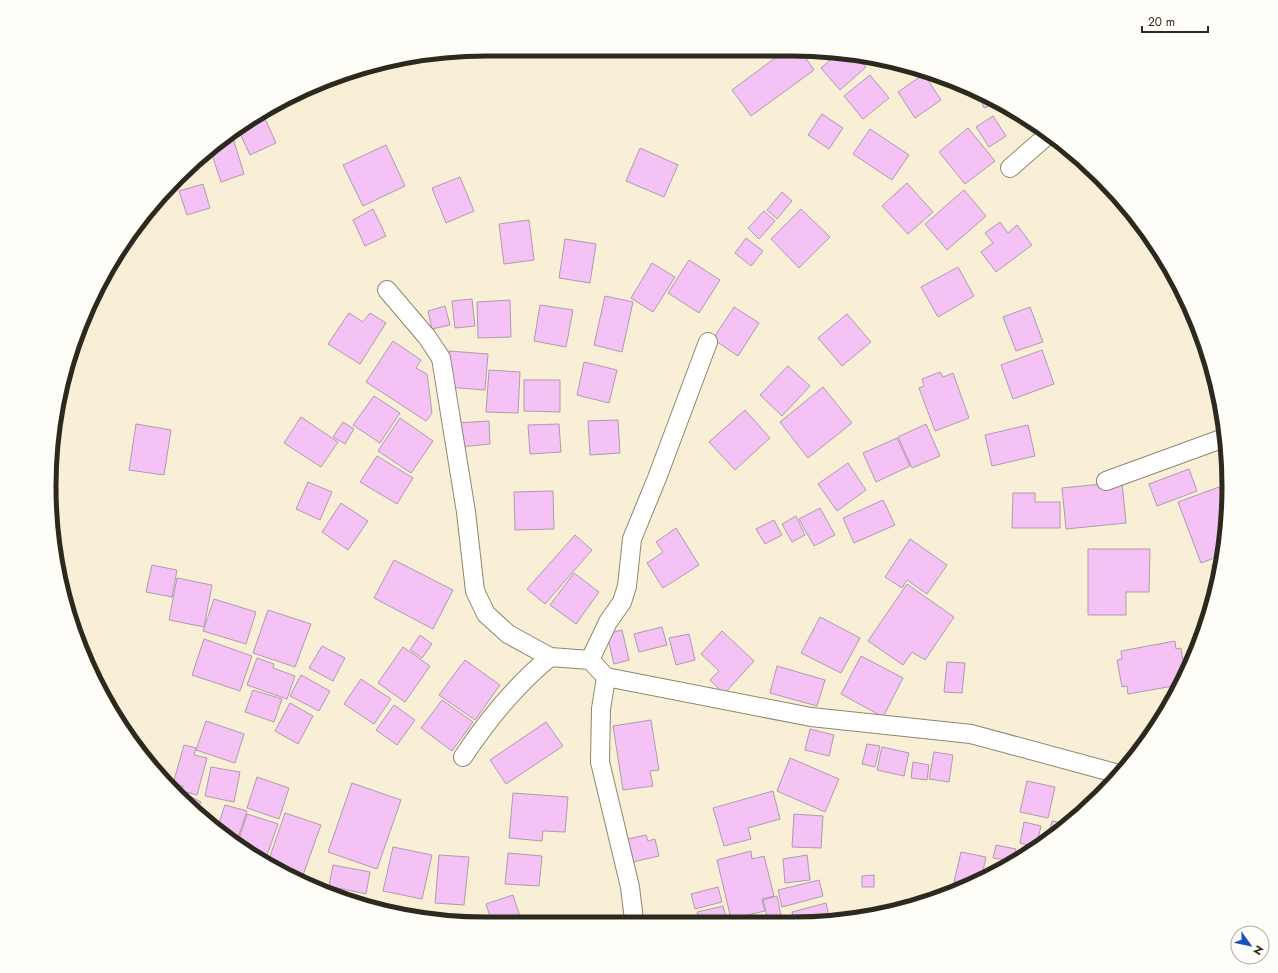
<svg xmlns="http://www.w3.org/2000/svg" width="1278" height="973" font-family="Jost,sans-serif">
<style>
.building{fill:#f4c2f4;stroke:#ae9bae}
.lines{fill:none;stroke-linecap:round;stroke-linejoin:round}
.street-casing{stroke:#8f866f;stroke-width:20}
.street{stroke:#fff;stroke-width:18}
.rim{fill:none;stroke:#2c291f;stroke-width:5}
</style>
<rect width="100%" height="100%" fill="#f9efd6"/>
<!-- building -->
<path class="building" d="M786,50H800L814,70L751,116L732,90Z
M811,50H820L824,51L817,57Z
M838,53L856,56L866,67L840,90L821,68Z
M924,74L941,100L915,118L898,92Z
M870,75L889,98L863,119L844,96Z
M977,91L985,94L998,102L984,108Z
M263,114L276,143L250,155L238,129Z
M822,114L843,128L829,149L808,135Z
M993,116L1006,136L989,147L976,127Z
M968,128L995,161L965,184L939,152Z
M870,129L909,155L892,180L853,154Z
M233,138L244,174L221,182L210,149L217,144Z
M386,145L405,186L363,206L343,165Z
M640,148L678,165L664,197L626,181Z
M460,177L474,211L446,223L432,188Z
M907,183L933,212L908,234L882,206Z
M203,184L210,208L187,215L179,191Z
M964,190L986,216L947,250L925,224Z
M782,192L792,201L777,219L767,210Z
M373,209L386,236L365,246L353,220Z
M801,209L830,237L799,268L771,239Z
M764,211L775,221L759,239L748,228Z
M529,220L534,260L504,264L499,224Z
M1000,222L1008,233L1017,225L1032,245L996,272L981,252L993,243L985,233Z
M746,238L763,251L751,266L735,253Z
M565,239L596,244L590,283L559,278Z
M689,260L720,280L699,313L668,293Z
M652,263L675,277L653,312L631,298Z
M958,267L974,296L938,317L921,287Z
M605,296L633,302L622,352L594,345Z
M472,299L475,326L455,328L452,301Z
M510,300L511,337L478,338L477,302Z
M540,305L573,310L566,347L534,341Z
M445,306L450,325L432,329L428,311Z
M734,307L759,323L738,356L713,339Z
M1030,307L1043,342L1016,351L1003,317Z
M349,313L363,322L370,313L386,323L360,364L328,344Z
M847,314L871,342L842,366L818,338Z
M393,341L421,360L416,368L427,374L432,413L426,421L366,382Z
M1042,350L1054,384L1013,399L1001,365Z
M449,351L488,354L485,390L447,387Z
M584,362L617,370L609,403L577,395Z
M788,366L810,386L782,416L760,395Z
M489,370L520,372L518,413L486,412Z
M940,372L943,377L953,373L969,418L935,431L919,388L924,386L922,379Z
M524,380H560V412L524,411Z
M823,387L852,423L808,458L780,422Z
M374,396L400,413L380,443L353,425Z
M745,410L770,438L735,470L709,442Z
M301,417L338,442L321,467L284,443Z
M400,418L433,441L411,473L378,451Z
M618,420L620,453L590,455L588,421Z
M489,421L490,444L459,447L457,423Z
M343,422L354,429L345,444L333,437Z
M136,424L171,430L164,475L129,470Z
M559,424L561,452L530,454L528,425Z
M926,424L940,456L912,468L898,437Z
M1028,425L1035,456L992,466L985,435Z
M897,438L910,466L876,482L863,453Z
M377,456L413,478L397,504L360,482Z
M848,463L866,490L837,511L818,484Z
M1189,469L1197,491L1157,506L1149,484Z
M308,482L332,492L320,520L296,509Z
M1122,482L1126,523L1066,529L1062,488Z
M1219,487L1227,508L1222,555L1201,563L1178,502Z
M553,491L554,529L515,530L514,492Z
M1013,493H1035V502H1060V528H1012Z
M883,500L895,525L854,543L843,518Z
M341,503L368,521L348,550L322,532Z
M820,508L835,535L814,546L799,519Z
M796,516L805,535L792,542L782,524Z
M774,520L782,535L765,544L756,529Z
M676,528L699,565L663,588L647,563L663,552L656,542Z
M575,535L592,550L545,604L527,589Z
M910,539L947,565L927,594L907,580L902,588L885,577Z
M1088,549H1150L1149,592H1126V615H1088Z
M394,560L453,590L433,629L374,598Z
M1221,564V572L1215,589L1212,565Z
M152,565L177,570L172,597L146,592Z
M574,573L599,592L576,624L550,605Z
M177,578L212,585L204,627L169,620Z
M907,584L954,617L925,660L912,652L903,665L868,641Z
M214,599L256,612L246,644L203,631Z
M268,610L311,624L295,667L253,653Z
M820,617L860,638L841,673L801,653Z
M662,627L667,645L639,652L634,634Z
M622,630L629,660L614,664L607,634Z
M722,631L754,661L724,694L710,680L719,671L701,654Z
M689,634L695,660L676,665L669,638Z
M420,635L432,644L422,658L410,650Z
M204,639L252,656L240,691L192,675Z
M1175,641L1176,649L1181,648L1185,674L1181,677L1179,685L1128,694L1127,686L1122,687L1117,660L1122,659L1121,651Z
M322,646L345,658L333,681L309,668Z
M403,647L430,666L405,702L378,683Z
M861,656L903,678L883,717L841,694Z
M257,658L274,664L273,668L295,676L287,699L247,685Z
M465,660L500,685L475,720L439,695Z
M947,662L965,663L962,693L944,692Z
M777,666L825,680L817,706L770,693Z
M301,675L330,691L319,711L290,696Z
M361,679L391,699L374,724L344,704Z
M253,690L282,699L274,722L245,712Z
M442,700L473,722L452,751L421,728Z
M110,703L116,704L115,713Z
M290,703L313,716L298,744L275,731Z
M394,705L415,720L397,745L376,730Z
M651,720L659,770L650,771L653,786L623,790L613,726Z
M206,721L244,734L235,763L196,750Z
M546,722L563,746L506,784L490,760Z
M810,729L834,735L829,756L805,750Z
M867,744L880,746L875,767L862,764Z
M184,745L196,748L194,755L207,758L197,795L182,791L183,786L173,784Z
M882,747L909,753L904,776L877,770Z
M934,752L953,755L949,782L929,779Z
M790,758L839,779L825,812L777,791Z
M913,762L929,765L927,780L911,778Z
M211,767L240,772L234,802L205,796Z
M257,777L289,788L279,819L247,808Z
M1027,781L1055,787L1048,818L1020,812Z
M352,783L401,800L377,869L328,852Z
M175,788L201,802L196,811L177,796L173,791Z
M773,791L780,819L748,828L751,839L724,846L713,808Z
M513,793L568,797L565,832L543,831L542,841L509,838Z
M1090,797L1098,798L1088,806Z
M225,805L247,811L236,844L217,829Z
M285,813L321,825L302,878L268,862Z
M247,814L278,824L266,858L244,851L237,845Z
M794,814L823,816L821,848L792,847Z
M1052,821L1066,824L1048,839Z
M1024,822L1041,826L1036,847L1020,843Z
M646,835L648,841L655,839L659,856L633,862L628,839Z
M996,845L1016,849L1013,861L993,858Z
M393,847L432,855L422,899L383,891Z
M751,851L752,859L764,856L774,896L762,899L765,911L731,919L717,860Z
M961,852L986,857L982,876L966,884L954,882Z
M508,853L542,856L539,886L505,884Z
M439,855L469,857L464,905L435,903Z
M807,855L810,880L785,883L783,859Z
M333,865L370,872L366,894L329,886Z
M874,875V887H862V876Z
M819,880L823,896L782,907L778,890Z
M313,884L326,887L325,891Z
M718,887L722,902L695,909L691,894Z
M513,895L521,920H491L486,904Z
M777,896L782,920H768L763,900Z
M341,898L366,902L365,905L346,901Z
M826,903L830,920H794L792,912Z
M723,906L727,920H699L697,912Z
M753,916L754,920H734Z"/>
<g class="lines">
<defs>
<path id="street" d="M1010,168L1049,134
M387,290L427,337L441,358L466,512L475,591L486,614L508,634L550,657L590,660L606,677L811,717L971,734L1119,774
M1106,481L1224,438
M590,660L608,622L622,602L627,586L632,539L657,478L708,342
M606,677L601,709L600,762L630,887L634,920
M463,757C488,719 515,686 550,657"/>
</defs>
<!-- street casing -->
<use href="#street" class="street-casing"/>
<!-- street -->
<use href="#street" class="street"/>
</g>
<!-- crop -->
<path d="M0 0H1278V973H0ZM486 56H792A430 430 0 0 1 1222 486V487A430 430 0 0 1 792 917H486A430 430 0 0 1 56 487V486A430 430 0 0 1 486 56Z" fill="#fffdf8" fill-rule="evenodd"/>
<path class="rim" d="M486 56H792A430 430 0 0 1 1222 486V487A430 430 0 0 1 792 917H486A430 430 0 0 1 56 487V486A430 430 0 0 1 486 56Z"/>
<!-- north arrow -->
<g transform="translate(1250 945) rotate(123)"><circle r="19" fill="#fffdf8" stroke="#aba8a1"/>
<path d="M0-3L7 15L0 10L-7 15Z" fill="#1852be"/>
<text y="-6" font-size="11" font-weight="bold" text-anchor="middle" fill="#2c291f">N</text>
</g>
<!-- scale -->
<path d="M1142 26v6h66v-6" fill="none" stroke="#2c291f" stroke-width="2"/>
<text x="1148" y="26" font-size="12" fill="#2c291f" stroke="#fffdf8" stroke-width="3" paint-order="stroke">20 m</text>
</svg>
